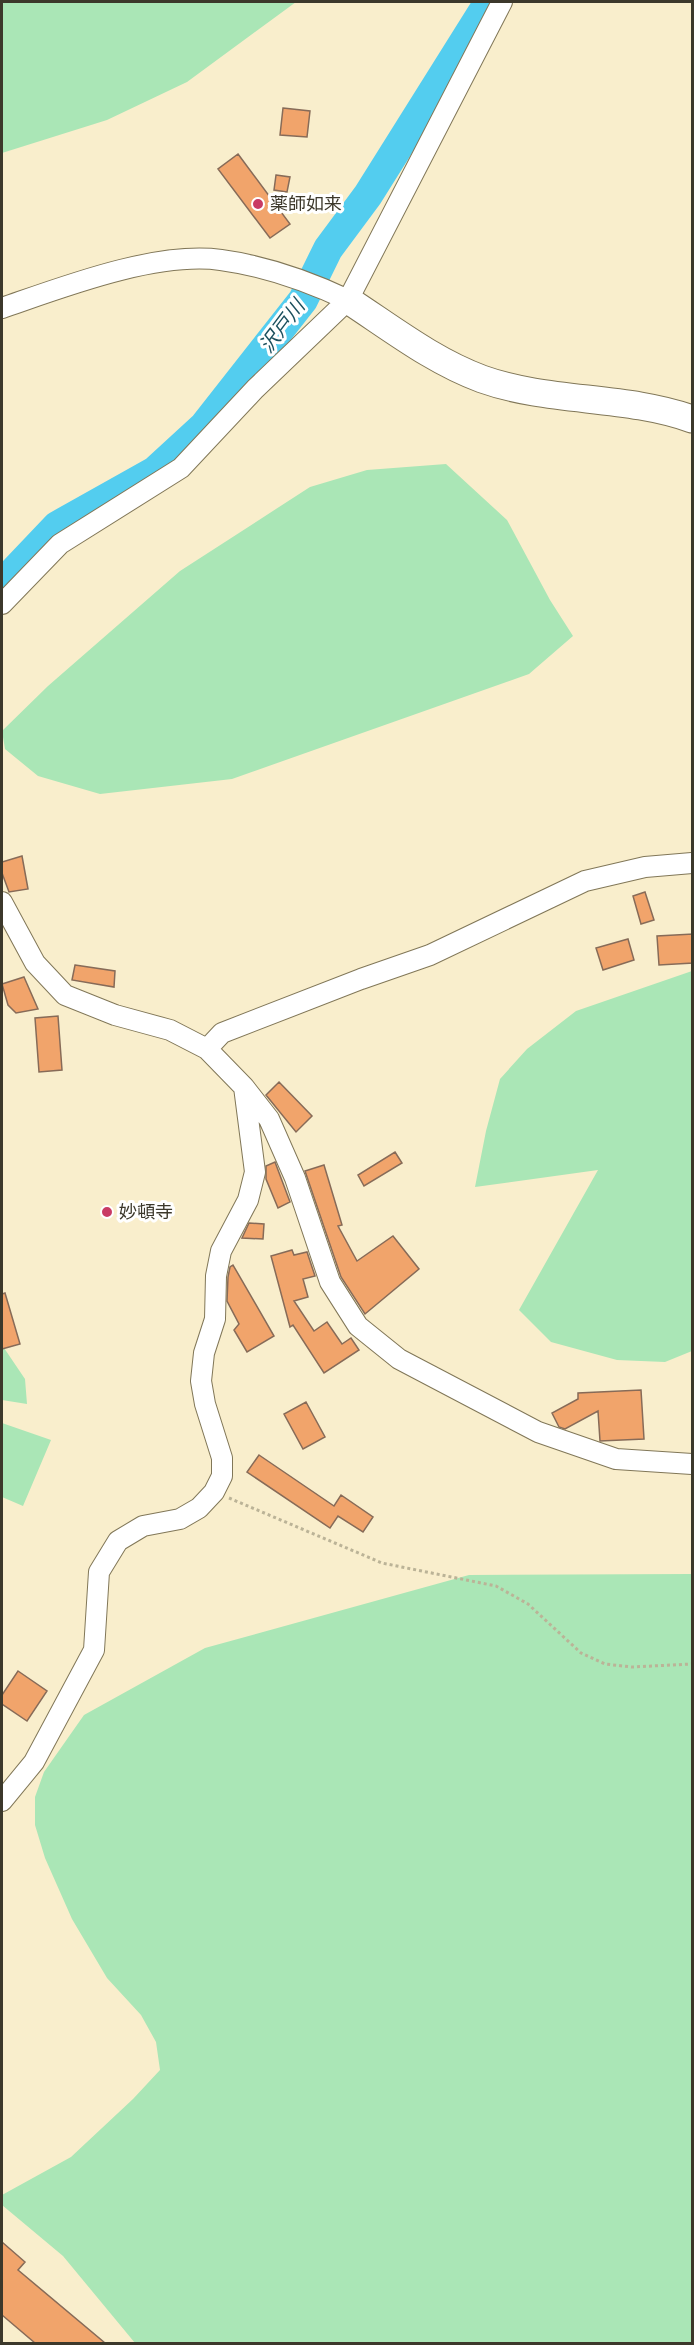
<svg xmlns="http://www.w3.org/2000/svg" width="694" height="2345" font-family="'DM Sans','Noto Sans JP',sans-serif">
<style>
.green{fill:#aae6b6}
.lines{fill:none;stroke-linecap:round;stroke-linejoin:round}
.river{stroke:#53cdef;stroke-width:30}
.building{fill:#f1a46b;stroke:#876b58;stroke-width:1.5}
.street-casing{stroke:#817758;stroke-width:22}
.secondary-casing{stroke:#817758;stroke-width:29}
.path{stroke:#bbb397;stroke-width:3;stroke-dasharray:3 3;stroke-linecap:butt}
.street{stroke:#fff;stroke-width:20}
.secondary{stroke:#fff;stroke-width:27}
.poi-dot{fill:#c93b64;stroke:#fff;stroke-width:2}
.labels{text-anchor:middle;stroke-width:6;stroke-linejoin:round;paint-order:stroke}
.poi-label{font-size:18px;fill:#3c382b;stroke:#fff;text-anchor:start}
.water-label{font-size:20px;font-style:italic;fill:#1c505e;stroke:#fff}
</style>
<rect width="100%" height="100%" fill="#f9eecc"/>
<!-- green -->
<path class="green" d="M2,2H296L187,82L107,120L2,153Z
M446,464L507,520L550,600L573,636L529,674L232,779L100,794L38,776L5,749L2,731L48,686L180,571L310,487L367,470Z
M692,971V1351L665,1362L617,1360L551,1342L519,1310L598,1170L475,1187L486,1131L500,1079L527,1049L576,1011Z
M2,1345L25,1379L27,1404L2,1400Z
M2,1423L51,1440L23,1506L2,1497Z
M692,1574V2343H135L63,2256L2,2205V2195L71,2157L133,2099L160,2070L156,2042L141,2015L107,1978L72,1919L45,1858L35,1825V1797L44,1772L84,1715L205,1648L469,1575Z"/>
<g class="lines">
<!-- river -->
<path class="river" d="M2,584L57,526L155,471L204,426L303,300L328,249L368,195L489,2"/>
</g>
<!-- building -->
<path class="building" d="M283,108L310,111L307,137L280,135Z
M238,154L290,224L270,238L218,169Z
M276,175L290,177L287,192L274,190Z
M22,856L28,889L9,892L2,873V862Z
M645,892L654,920L641,924L633,896Z
M693,934V963L659,965L657,936Z
M628,939L634,960L603,970L596,948Z
M75,965L115,971L114,987L72,980Z
M24,977L38,1009L16,1013L8,1005L2,984Z
M58,1016L62,1070L39,1072L35,1018Z
M279,1082L312,1116L296,1132L266,1095Z
M395,1152L402,1163L364,1186L358,1175Z
M275,1162L290,1202L278,1208L266,1179V1166Z
M324,1165L342,1225L338,1226L357,1261L393,1236L419,1269L365,1314L341,1277L305,1171Z
M249,1223L264,1224L263,1239L242,1238Z
M292,1250L294,1255L307,1252L315,1276L303,1279L308,1297L294,1301L314,1331L327,1322L342,1344L351,1338L359,1350L324,1373L293,1325L290,1327L271,1256Z
M233,1265L274,1336L247,1352L234,1330L239,1324L227,1301L228,1277L230,1267Z
M5,1293L20,1344L2,1349V1294Z
M641,1390L644,1439L600,1441L598,1411L565,1429L559,1427L552,1413L578,1399V1393Z
M306,1402L325,1437L303,1449L284,1414Z
M259,1455L334,1506L341,1495L373,1517L363,1532L338,1516L330,1528L247,1472Z
M18,1671L47,1691L27,1721L2,1704V1695Z
M2,2242L25,2262L18,2270L105,2343H35L2,2315Z"/>
<g class="lines">
<defs>
<path id="street" d="M2,308C63,287 156,251 221,260C265,266 308,281 348,300
M2,604L60,544L181,468L255,389L348,300L502,2
M2,902L35,963L65,995L115,1015L170,1030L207,1049L244,1087L269,1119L295,1178L330,1282L358,1326L399,1359L538,1432L616,1459L692,1464
M207,1049L222,1033L361,979L430,955L585,881L645,867L692,863
M2,1801L34,1762L94,1650L99,1572L118,1541L143,1526L180,1519L199,1508L214,1492L222,1476V1458L205,1404L201,1381L204,1353L215,1319L216,1276L221,1251L248,1200L255,1172L244,1087"/>
<path id="secondary" d="M348,300C391,328 433,361 482,379C549,403 625,395 692,419"/>
</defs>
<!-- street casing -->
<use href="#street" class="street-casing"/>
<!-- secondary casing -->
<use href="#secondary" class="secondary-casing"/>
<!-- path -->
<path class="path" d="M229,1498L382,1563L496,1586L528,1604L581,1653L605,1664L632,1667L692,1664"/>
<!-- street -->
<use href="#street" class="street"/>
<!-- secondary -->
<use href="#secondary" class="secondary"/>
</g>
<!-- markers -->
<g class="poi-dot">
<circle cx="258" cy="204" r="6"/>
<circle cx="107" cy="1212" r="6"/>
</g>
<g class="labels">
<!-- poi labels -->
<g class="poi-label">
<text x="270" y="210">薬師如来</text>
<text x="119" y="1218">妙頓寺</text>
</g>
<!-- water labels -->
<g class="water-label">
<text transform="translate(282 326) rotate(-53)" y="7">沢戸川</text>
</g>
</g>
<!-- border -->
<rect width="694" height="2345" fill="none" stroke="#3c382b" stroke-width="6"/>
</svg>
